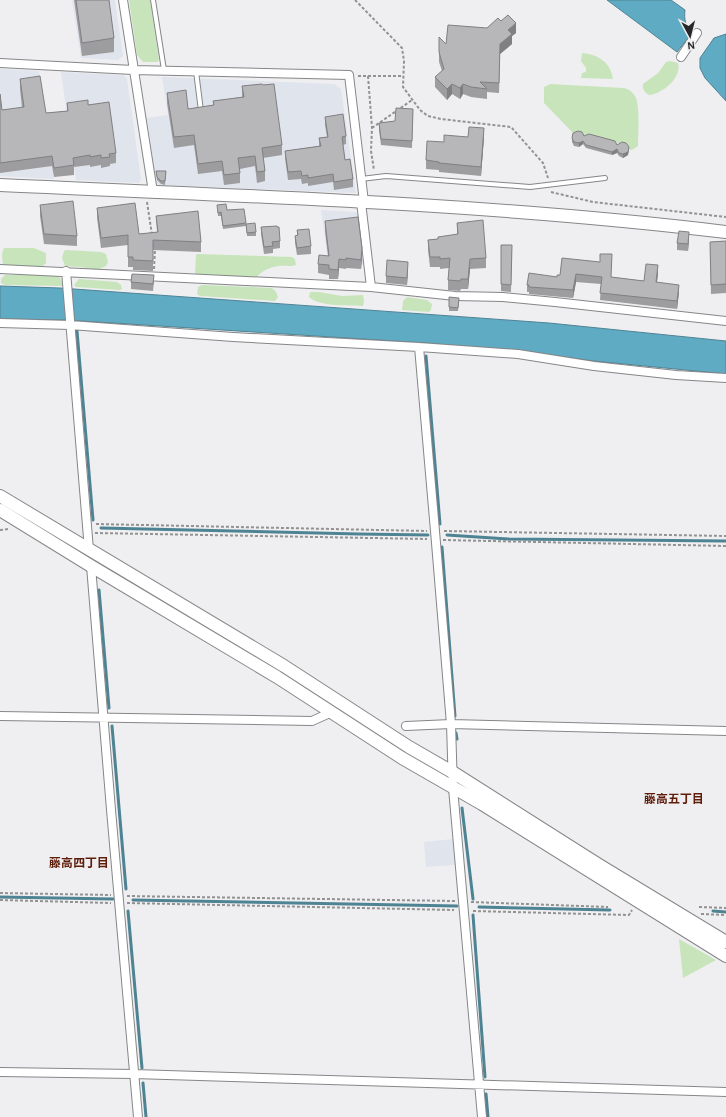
<svg xmlns="http://www.w3.org/2000/svg" width="726" height="1117" font-family="'Alegreya Sans','Noto Sans JP',sans-serif">
<style>
.built{fill:#e0e4ed}
.green{fill:#c8e4bb}
.water{fill:#5fabc3;stroke:#4e8394}
.lines{fill:none;stroke-linecap:round;stroke-linejoin:round}
.stream{stroke:#4e8394;stroke-width:3}
.lane-casing{stroke:#858688;stroke-width:6}
.street-casing{stroke:#858688;stroke-width:10}
.secondary-casing{stroke:#858688;stroke-width:14}
.path{stroke:#929293;stroke-width:2;stroke-dasharray:3 2;stroke-linecap:butt}
.lane{stroke:#fff;stroke-width:4}
.street{stroke:#fff;stroke-width:8}
.secondary{stroke:#fff;stroke-width:12}
.wall{fill:#9d9d9f}
.shaded-wall{fill:#807f82}
.building{fill:#b7b6b9;stroke:#807f82}
.labels{text-anchor:middle;stroke-width:3;stroke-linejoin:round;paint-order:stroke}
.neighbourhood-label{font-size:12px;font-weight:bold;fill:#5f1d0b;stroke:#efeff1}
</style>
<rect width="100%" height="100%" fill="#efeff1"/>
<!-- built -->
<path class="built" d="M72,0H115L123,56L118,60L81,58Z
M0,69L39,71L54,179L0,176Z
M61,72L123,75L127,79L141,179L139,183L76,180Z
M162,77L335,84L341,89L356,193L159,185L156,182L147,118L168,115Z
M321,210L355,212L359,215L366,264L328,261Z
M453,839L455,865L426,867L424,842Z"/>
<!-- green -->
<path class="green" d="M129,0H150L159,60L157,62H143L137,55Z
M582,53C598,54 611,63 613,79L581,78L582,73L586,72V68L581,61Z
M670,61L678,63C682,78 662,94 649,95C644,92 642,89 643,84L658,73L666,62Z
M550,84L624,88C629,89 634,93 636,98C640,109 638,134 638,146L632,150L628,149L627,145L577,134L575,135L544,103V87Z
M4,248H34L46,253V263L42,267H8L3,264C2,258 1,254 4,248Z
M66,250L101,252L106,254L108,262L106,266L97,270L81,267L65,266L62,258L64,251Z
M197,254L292,257L295,259L296,265C290,267 285,265 279,266C270,267 261,271 256,278L196,275L195,274L196,255Z
M57,274C60,278 63,281 62,286L5,285L1,283V279L5,275Z
M79,279L117,282L121,285L122,289L120,290L76,287L74,285Z
M202,285L272,288L276,292L278,297L275,301L200,296L197,294L198,287Z
M310,292H319L342,296L363,295L364,301L363,306C349,305 319,307 309,297Z
M407,297L427,300L432,304L431,310L429,312L402,310L403,301Z
M679,939L716,960L683,978Z"/>
<!-- water -->
<path class="water" d="M607,0H671L685,10C684,19 685,26 692,33L677,52Z
M726,34V101L705,78L700,68V58L714,38Z
M0,286L60,288L549,323L726,341V374L594,361L519,351L425,343L66,320L0,319Z"/>
<g class="lines">
<!-- stream -->
<path class="stream" d="M77,331L93,520
M426,356L440,524
M101,528L359,534L428,535
M447,535L508,539L726,541
M442,547L455,716
M99,590L109,708
M112,726L126,889
M456,733L457,739
M462,808L473,899
M0,897L113,899
M133,900L457,906
M479,907L610,910
M128,911L142,1068
M713,911L726,912
M473,915L485,1077
M143,1083L146,1117
M486,1094L488,1117"/>
<defs>
<path id="lane" d="M153,0L164,70
M196,71L201,111
M361,179L386,176L530,187L605,178"/>
<path id="street" d="M123,0L153,192
M681,57L697,33
M0,63L133,70L349,75L364,202
M361,202L371,287
M0,269L371,287L455,296L503,297L555,302L726,321
M66,271L89,550
M0,323L70,325L233,337L419,347L518,354L594,366L676,375L726,378
M419,347L435,531L451,724L453,788L482,1117
M91,566C105,750 122,933 138,1117
M0,716L312,721L332,712
M406,726L451,724L726,731
M0,1072L134,1074L726,1092"/>
<path id="secondary" d="M0,185C242,196 485,203 726,232
M0,496L284,666L409,747L454,773L599,865L726,942
M0,510L91,566L277,677L402,758L482,804L726,956"/>
</defs>
<!-- lane casing -->
<use href="#lane" class="lane-casing"/>
<!-- street casing -->
<use href="#street" class="street-casing"/>
<!-- secondary casing -->
<use href="#secondary" class="secondary-casing"/>
<!-- path -->
<path class="path" d="M355,0L402,48L404,61L403,87L420,110L428,116L441,119L511,127L543,163L548,178
M358,76H403
M368,76L372,128L371,151L374,170
M372,128L412,100
M551,192L593,202L726,217
M147,202L152,235
M154,269L155,249
M96,524L427,531
M0,530L9,529
M444,531L726,536
M95,533L427,539
M443,540L726,546
M0,893L111,895
M127,896L455,901
M0,900L111,903
M471,902L608,907
M127,903L454,910
M699,907L726,908
M473,911L629,915L632,910
M701,914L726,915"/>
<!-- lane -->
<use href="#lane" class="lane"/>
<!-- street -->
<use href="#street" class="street"/>
<!-- secondary -->
<use href="#secondary" class="secondary"/>
</g>
<!-- wall -->
<path class="wall" d="M74,0H109L114,38V52L82,56Z
M501,21L516,33L512,36V44L500,54L499,93L487,92V99L471,97L463,94L460,99L452,94L447,100L435,87V77L442,71L439,62V37L446,44L487,28Z
M20,79L46,113L67,111V103L88,105L116,153V163L110,164V166L101,168V165L90,167V165L74,167V175L54,177L52,166L0,173V94L2,110L22,108L20,89Z
M263,85L282,145V155L263,158L265,171V181L257,183L255,166L240,169V183L224,185L222,171L198,174L194,145L174,148L167,103V93L188,109L213,105V101L242,97V86Z
M413,109L412,148L381,145L379,130V123L395,121Z
M325,117L346,136V144L343,145L345,160L353,179V187L334,190L333,182L308,186V183L302,184L301,179L288,180L285,158V151L319,146V138L327,137L325,125Z
M584,136L617,145L629,151L628,155L623,158L619,156L617,153L612,155L586,148L583,144L579,147L574,146L572,142V138Z
M468,137H484L481,176L439,172V170L426,169V160L444,142Z
M156,171H166L165,185L161,184L157,180Z
M40,205L77,236V246L44,244L40,216Z
M217,205L227,210L246,223V226L223,229L221,216H218Z
M97,208L139,234L157,232L156,216L201,242V252L153,250V271L133,270V267H128V245L101,248L97,218Z
M325,221L362,258L361,269L346,268V269L339,268L338,279H329V275L318,273V264L328,256L325,231Z
M457,223L486,258V268L470,269L468,289H461L460,291L448,290V280L449,268L440,269V267H430L428,250V240L438,239L457,234Z
M246,224L256,232V236H247Z
M261,227L280,241V248L273,249V253L264,254L261,234Z
M297,230L311,246V254L297,255L295,243V236L297,235Z
M689,239L688,251L677,250V243Z
M726,241V293L711,294L710,242Z
M501,245H512L511,292L501,291Z
M562,258L611,277L644,281L658,273L657,282L679,292L677,309L600,300L601,284L576,282L573,298L529,294V292H527V285L557,277L560,275Z
M408,270L407,285L386,283V276Z
M131,282H154L153,291L131,289Z
M449,297L459,302L458,311H449Z"/>
<!-- shaded-wall -->
<path class="shaded-wall" d="M516,23V33L512,36V44L500,54L499,93L500,44L508,30Z
M452,84V94L447,100V89Z
M463,84V94L460,99V88Z
M484,128V137L481,176V167Z
M583,141V144L579,147V143Z
M629,147L628,155L623,158V154Z
M617,149V153L612,155V152Z
M689,232V239L688,251V244Z
M362,248V258L361,269V260Z
M339,259V268L338,279V270Z
M470,259V269L468,289V279Z
M408,262V270L407,285V278Z
M658,265V273L656,290V282Z
M576,274V282L573,298V290Z
M679,285V292L677,309V301Z"/>
<!-- building -->
<path class="building" d="M76,0H109L114,38L82,43Z
M508,15L516,23L508,30L512,34L500,44L499,83L480,82L487,89L471,87L463,84L460,88L452,84L447,89L435,77L444,69L439,52V37L446,44L448,25L487,28L498,18L501,21Z
M40,76L46,113L68,111L67,103L88,100V105L109,102L116,153L109,154L110,157L101,158V155L90,157V155L73,158L74,165L54,168L52,156L0,163V94L2,110L24,107L20,79Z
M262,84L263,85L274,84L282,145L262,148L265,171L257,172L255,156L238,158L240,173L224,175L222,161L198,164L194,135L174,137L167,93L186,90L188,109L214,105L213,101L244,97L242,86Z
M396,108L413,109L412,141L381,139L379,123L395,121Z
M343,114L346,136L342,137L345,160L350,159L353,179L334,182L333,174L308,178V175L302,176L301,171L288,172L285,151L321,146L319,138L328,137L325,117Z
M469,127L484,128L481,167L439,163V162L426,160L427,141L444,142V135L468,137Z
M578,131L582,132L584,136L589,134L615,141L617,145L622,142L626,143L629,147L628,152L623,154L619,153L617,149L612,152L586,145L583,141L579,143L574,142L572,138L573,133Z
M156,171H166L165,181H161L157,177Z
M73,201L77,236L44,234L40,205Z
M135,203L139,234L158,232L156,216L198,211L201,242L153,240V261L133,260V257H128V235L101,238L97,208Z
M226,204L227,210L244,209L246,223L223,226L221,212L218,213L217,205Z
M358,217L362,248L361,260L346,258V260L339,259L338,270L329,269V265L318,264L319,255L329,256L325,221Z
M483,220L486,258L470,259L468,279H461L460,281L448,280L450,258L440,259V257H430L428,240L438,239V237L458,234L457,223Z
M255,223L256,232L247,233L246,224Z
M277,226V227H279L280,241L272,242L273,246L264,247L261,227Z
M309,229L311,246L297,248L295,236L298,235L297,230Z
M679,231L689,232L688,244L677,243Z
M726,241V284L711,285L710,242Z
M501,245H512L511,285L501,284Z
M600,254H612L611,277L644,281L646,264L658,265L656,282L679,285L677,301L600,293L602,277L576,274L573,290L529,287V285H527L529,273L557,277V275H560L562,258L600,262Z
M387,260L408,262L407,278L386,276Z
M132,274L154,275L153,284L131,282Z
M449,297L459,298L458,308L449,307Z"/>
<g class="labels">
<!-- neighbourhood labels -->
<g class="neighbourhood-label">
<text x="674" y="803">藤高五丁目</text>
<text x="79" y="867">藤高四丁目</text>
</g>
</g>
<!-- north arrow -->
<g transform="translate(690 36) rotate(173)" stroke="#efeff1" stroke-width="3" paint-order="stroke">
<path d="M0-3L7 15L0 10L-7 15Z" fill="#262727"/>
<text y="-6" font-size="11" font-weight="bold" text-anchor="middle" fill="#262727">N</text>
</g>
</svg>
